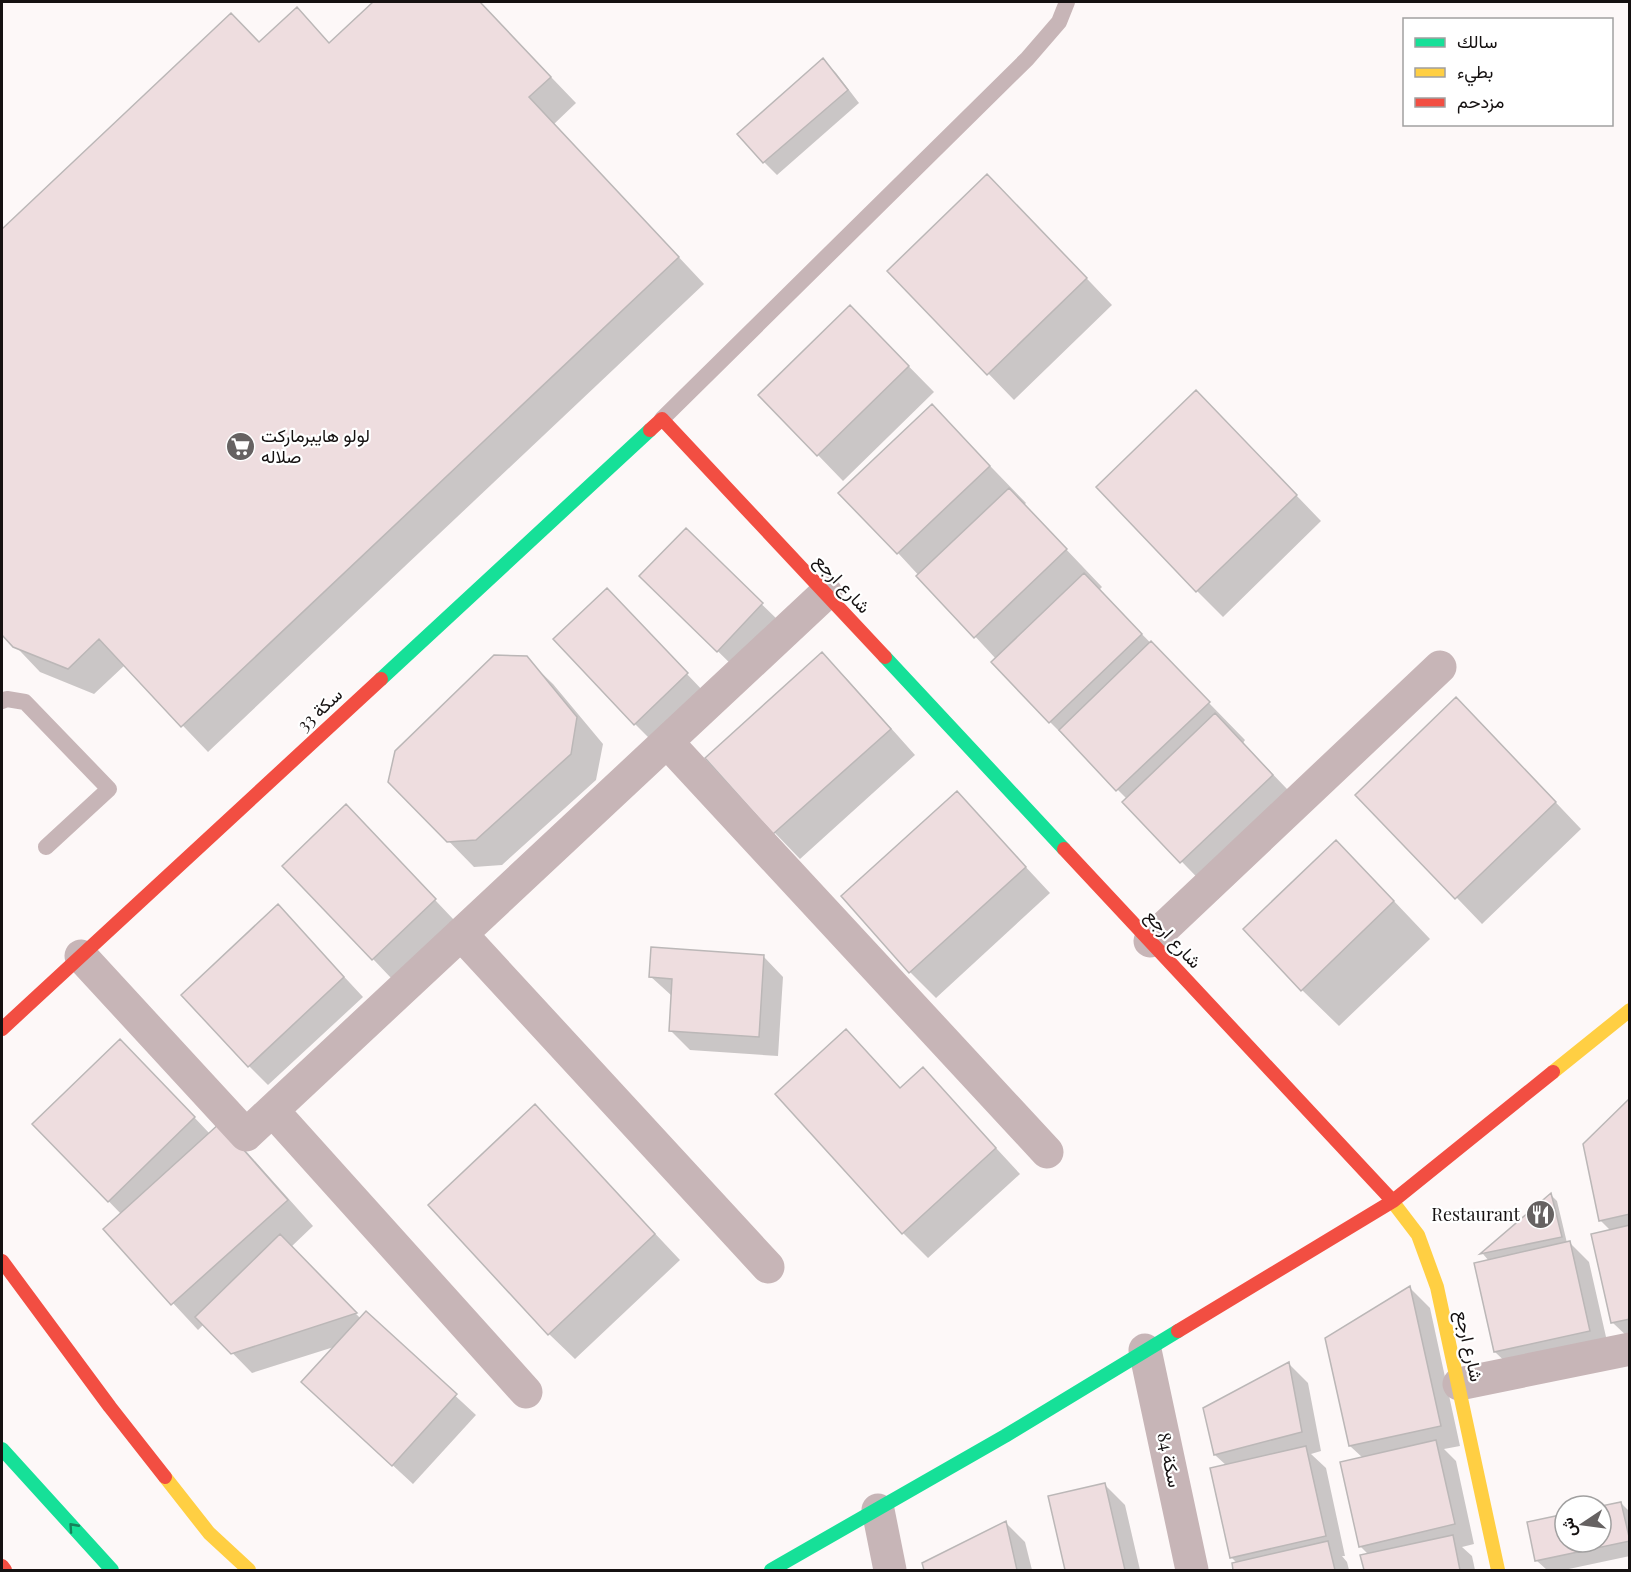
<svg xmlns="http://www.w3.org/2000/svg" width="1631" height="1572" font-family="'Playfair Display',Vazirmatn,serif">
<style>
.shadow{fill:#0003}
.building{fill:#eedddf;stroke:#bbb7b7;stroke-width:1.5}
.lines{fill:none;stroke-linecap:round;stroke-linejoin:round}
.lane{stroke:#c7b5b7;stroke-width:16}
.street{stroke:#c7b5b7;stroke-width:33}
.fast{stroke:#16e098;stroke-width:14}
.slow{stroke:#ffcf43;stroke-width:14}
.jam{stroke:#f24e42;stroke-width:14}
.oneway{stroke:#16835b}
.labels{text-anchor:middle;stroke-width:4.5;stroke-linejoin:round;paint-order:stroke}
.poi-label{font-size:18px;fill:#151111;stroke:#fff;text-anchor:start}
.street-label{font-size:18px;fill:#151111;stroke:#fff}
</style>
<rect width="100%" height="100%" fill="#fdf8f8"/>
<!-- shadow -->
<path class="shadow" d="M375,2H479L576,103L554,124L704,284L208,752L125,665L94,694L40,672L2,632V231L231,15L260,44L297,9L330,44Z
M823,60L836,73L859,103L777,175L764,162Z
M1013,201L1112,305L1014,400L889,271Z
M876,333L934,392L843,481L760,395Z
M932,406L1026,503L1024,505L1102,587L1099,590L1245,740L1243,743L1309,812L1218,899L1124,802L1127,799L1050,722L996,659L898,553Z
M1222,418L1321,521L1223,617L1197,591Z
M686,530L782,624L737,670L641,576Z
M626,610L706,694L654,743L635,724Z
M822,654L848,680L915,755L800,859L775,833L707,758Z
M526,658L553,684L603,744L596,780L502,865L474,867L390,781Z
M1482,725L1581,829L1482,924L1358,795Z
M957,793L1050,893L936,998L910,972Z
M365,826L454,920L392,979L373,959Z
M1373,879L1430,939L1339,1026L1302,990Z
M297,926L363,997L268,1085L249,1066Z
M764,957L783,977L778,1056L690,1050L670,1030L672,996L650,976Z
M846,1031L901,1089L923,1069L1020,1174L928,1258L903,1233Z
M140,1060L210,1134L220,1125L246,1151L313,1226L291,1247L361,1319L366,1313L476,1415L413,1484L323,1401L337,1346L252,1373L204,1324L198,1330L105,1230L122,1215L34,1124Z
M1630,1100V1339L1613,1323L1593,1235L1611,1231L1600,1220Z
M535,1106L680,1260L575,1359L549,1334Z
M1551,1195L1557,1201L1567,1243H1570L1589,1262L1609,1350L1515,1371L1495,1352L1489,1261L1483,1254Z
M1410,1288L1430,1308L1460,1446L1444,1449L1456,1461L1474,1544L1462,1547L1472,1556L1475,1570H1365L1362,1556L1369,1555L1360,1546L1363,1458L1350,1446Z
M1289,1364L1308,1383L1321,1451L1311,1454L1326,1468L1345,1556H1342L1347,1562L1349,1570H1235L1233,1564L1237,1563L1231,1557L1227,1466L1215,1455Z
M1105,1485L1125,1505L1140,1570H1066L1050,1498Z
M1621,1503L1630,1512V1556L1564,1570H1547L1537,1561L1565,1515V1542H1601V1508Z
M1006,1523L1025,1542L1032,1570H925L924,1564Z"/>
<!-- building -->
<path class="building" d="M373,2H480L551,77L529,97L679,257L181,727L99,639L68,669L13,647L2,635V229L231,13L259,42L297,7L329,43Z
M823,58L848,90L763,163L737,134Z
M987,174L1087,278L987,375L887,271Z
M850,305L909,366L817,456L758,395Z
M1196,390L1297,495L1196,592L1096,487Z
M932,404L990,466L897,554L838,493Z
M1009,488L1067,549L974,638L916,576Z
M686,528L763,603L717,652L639,576Z
M1084,573L1142,634L1049,723L991,662Z
M607,588L688,673L634,725L553,639Z
M1151,641L1210,702L1116,791L1059,730Z
M822,652L891,729L773,834L705,758Z
M494,655L527,656L577,717L571,754L476,840L447,842L388,782L395,751Z
M1456,697L1556,802L1455,899L1355,795Z
M1215,713L1273,775L1180,863L1122,802Z
M957,791L1026,867L909,973L841,896Z
M346,804L436,899L372,960L282,866Z
M1336,840L1394,901L1301,991L1243,929Z
M278,904L344,977L248,1067L181,995Z
M651,947L764,955L759,1037L669,1031L672,979L649,977Z
M846,1029L900,1088L923,1067L996,1148L902,1234L775,1094Z
M120,1039L195,1117L108,1202L32,1124Z
M1630,1098V1214L1599,1221L1583,1144Z
M535,1104L655,1234L548,1335L428,1205Z
M220,1123L288,1200L171,1305L103,1229Z
M1551,1193L1562,1237L1480,1254Z
M1630,1225V1319L1611,1323L1591,1234Z
M280,1234L357,1313L231,1354L195,1317Z
M1570,1241L1590,1331L1494,1352L1474,1263Z
M1410,1286L1441,1426L1349,1446L1325,1338Z
M366,1311L457,1394L392,1466L301,1382Z
M1289,1362L1302,1432L1214,1455L1203,1408Z
M1436,1440L1455,1524L1359,1547L1340,1462Z
M1306,1446L1326,1536L1230,1558L1210,1468Z
M1105,1483L1125,1570H1065L1048,1496Z
M1621,1502L1630,1541L1535,1561L1527,1522L1565,1514V1542H1601V1506Z
M1006,1521L1017,1570H924L922,1563Z
M1453,1535L1460,1570H1364L1360,1555Z
M1328,1541L1335,1570H1233L1232,1563Z"/>
<g class="lines">
<!-- lane -->
<path class="lane" d="M662,419L1027,59L1059,22L1067,2
M2,701L7,699L25,702L109,789L46,847"/>
<!-- street -->
<path class="street" d="M667,742L1047,1152
M461,934L768,1267
M1150,941L1440,667
M81,956L246,1135L826,593
M273,1111L526,1392
M1145,1350L1192,1570
M1459,1384L1630,1349
M878,1510L890,1570"/>
<!-- fast -->
<path class="fast" d="M885,657L1064,849
M381,679L650,430
M2,1449L112,1570
M771,1570L1005,1436L1178,1331"/>
<!-- slow -->
<path class="slow" d="M1553,1072L1630,1010
M1389,1197L1418,1235L1437,1287L1498,1570
M165,1477L209,1533L249,1570"/>
<!-- jam -->
<path class="jam" d="M650,430L662,419L885,657
M1064,849L1389,1197
M2,1029L381,679
M2,1261L110,1407L165,1477
M1178,1331L1393,1201L1553,1072
M2,1566L5,1570"/>
</g>
<!-- one-way arrows -->
<defs><path id="oneway-chevron" d="M-2-3.5L2.5 0L-2 3.5" fill="none" stroke-width="1.6" stroke-linecap="round" stroke-linejoin="round" transform="scale(1.5)"/></defs>
<use class="oneway" href="#oneway-chevron" transform="translate(73 1527) rotate(-132)"/>
<!-- icons -->
<defs>
<symbol id="supermarket-disc" viewBox="-11 -11 22 22"><circle r="9.5" fill="#666262" stroke="#fff"/><path d="M-6-5.5h2.5l.6 2H6L4.5 2H-2.5L-4.4-4H-6ZM-1.5 3.2a1.3 1.3 0 1 0 .1 0ZM3 3.2a1.3 1.3 0 1 0 .1 0Z" fill="#fff"/></symbol>
<symbol id="restaurant-disc" viewBox="-11 -11 22 22"><circle r="9.5" fill="#666262" stroke="#fff"/><path d="M-5-6h1v4h1v-4h1v4h1v-4h1v5L-1.5 .5V6h-2V.5L-5-1ZM5-6V6H3V1.5H1.5Q1.5-4 5-6Z" fill="#fff"/></symbol>
</defs>
<g fill-rule="evenodd">
<use href="#supermarket-disc" x="224" y="430" width="33" height="33"/>
<use href="#restaurant-disc" x="1524" y="1198" width="33" height="33"/>
</g>
<g class="labels">
<!-- poi labels -->
<g class="poi-label">
<text x="261" y="442">لولو هايبرماركت<tspan x="261" dy="21">صلاله</tspan></text>
<text x="1520" y="1221" text-anchor="end">Restaurant</text>
</g>
<!-- street labels -->
<g class="street-label">
<text transform="translate(842 584) rotate(47)" y="6">شارع ارجع</text>
<text transform="translate(320 710) rotate(-43)" y="6">سكة 33</text>
<text transform="translate(1173 939) rotate(47)" y="6">شارع ارجع</text>
<text transform="translate(1469 1346) rotate(78)" y="6">شارع ارجع</text>
<text transform="translate(1169 1460) rotate(78)" y="6">سكة 84</text>
</g>
</g>
<!-- border -->
<rect width="1631" height="1572" fill="none" stroke="#151111" stroke-width="6"/>
<!-- legend -->
<rect x="1403" y="18" width="210" height="108" fill="#ffffff" stroke="#a1a0a0" stroke-width="1.5"/>
<rect x="1415" y="38" width="30" height="9" fill="#16e098" stroke="#a1a0a0" stroke-width="1.5"/>
<text x="1457" y="48" font-size="18" fill="#151111">سالك</text>
<rect x="1415" y="68" width="30" height="9" fill="#ffcf43" stroke="#a1a0a0" stroke-width="1.5"/>
<text x="1457" y="78" font-size="18" fill="#151111">بطيء</text>
<rect x="1415" y="98" width="30" height="9" fill="#f24e42" stroke="#a1a0a0" stroke-width="1.5"/>
<text x="1457" y="108" font-size="18" fill="#151111">مزدحم</text>
<!-- north arrow -->
<g transform="translate(1583 1524) rotate(257)"><circle r="28" fill="#ffffff" stroke="#a1a0a0" stroke-width="1.5"/>
<path d="M0-4.5L10 22L0 15L-10 22Z" fill="#666262"/>
<text y="-9" font-size="16" font-weight="bold" text-anchor="middle" fill="#151111">ش</text>
</g>
</svg>
